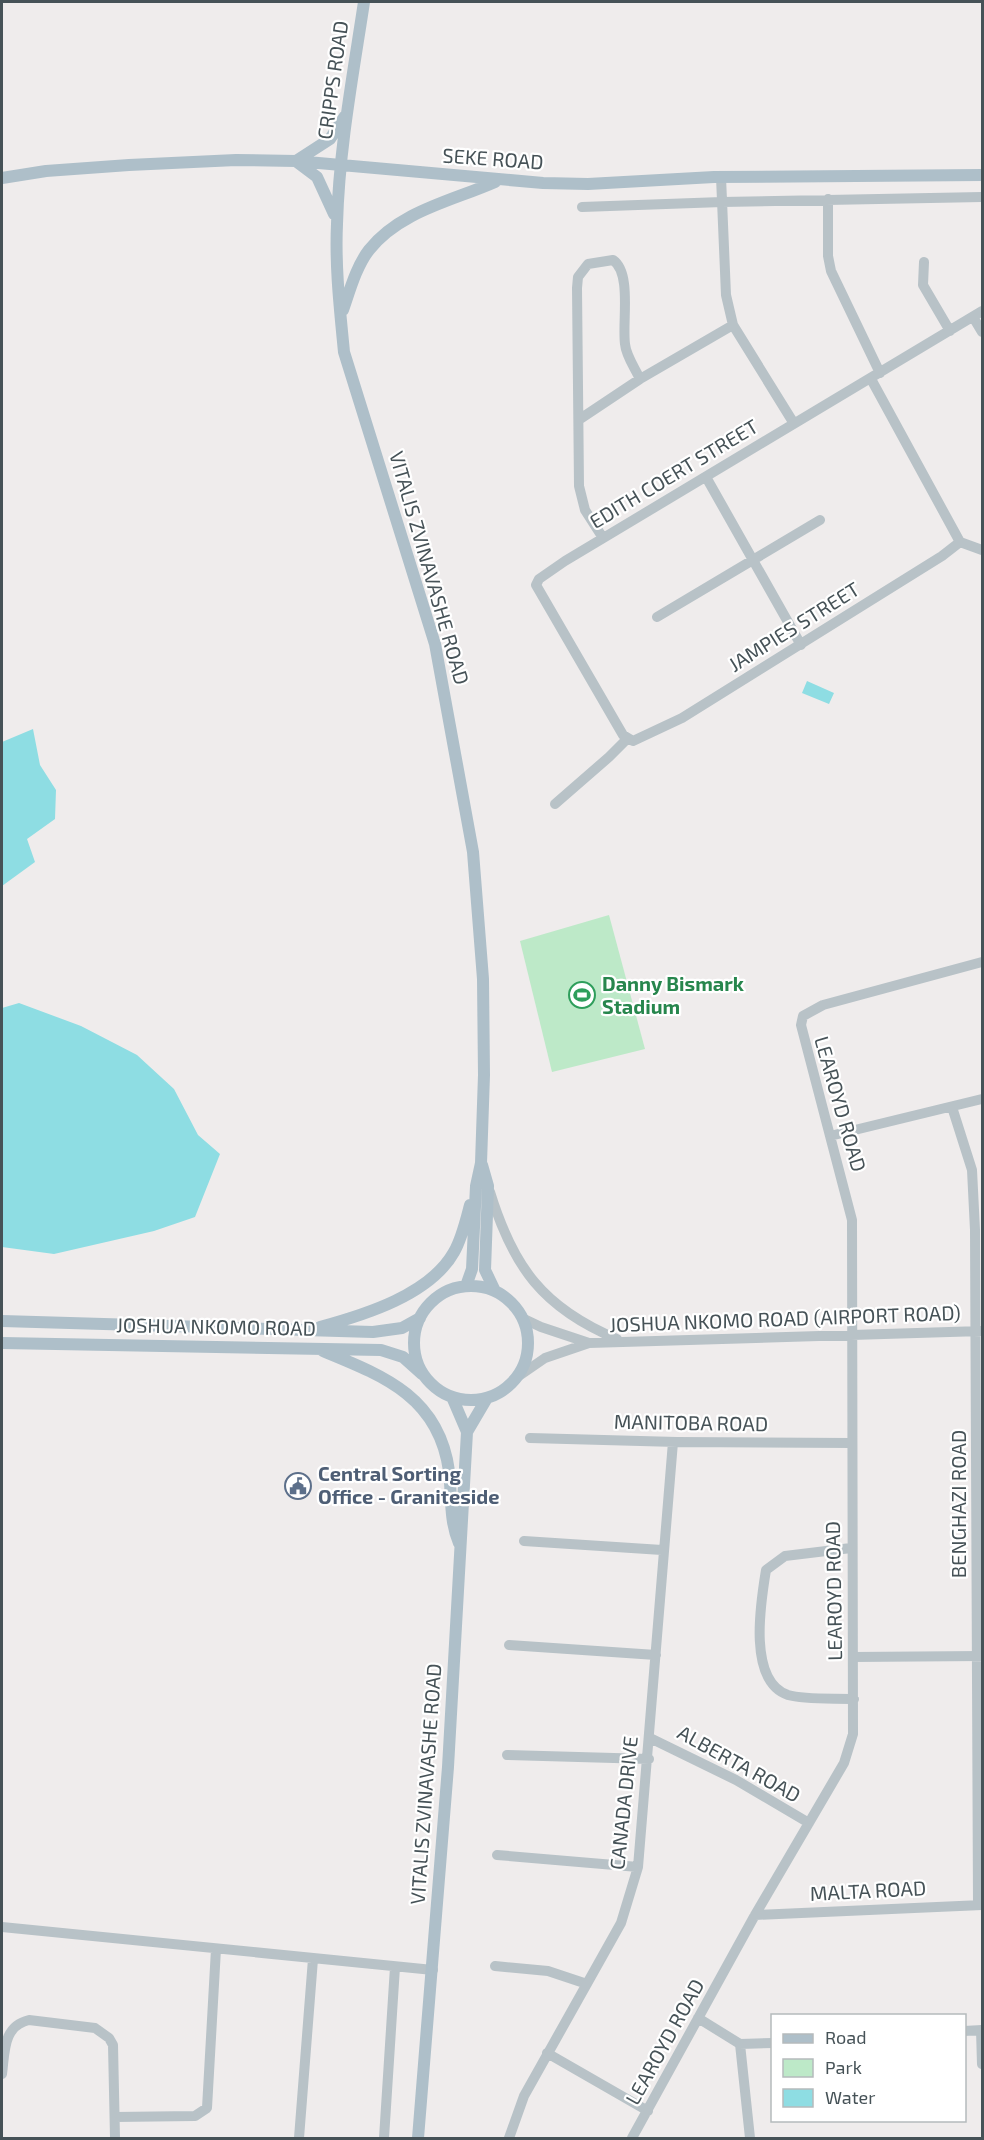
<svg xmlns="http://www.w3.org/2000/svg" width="984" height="2140" font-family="'Exo 2',sans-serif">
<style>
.green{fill:#bde9c8}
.water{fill:#8edde3}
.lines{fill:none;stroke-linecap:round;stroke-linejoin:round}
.minor{stroke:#b8c2c7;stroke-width:10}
.major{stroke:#aebfc9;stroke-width:12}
.labels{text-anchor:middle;stroke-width:4.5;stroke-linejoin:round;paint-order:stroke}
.street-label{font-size:20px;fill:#465257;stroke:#fff}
.leisure-label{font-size:20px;font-weight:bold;fill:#27864d;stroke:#fff;text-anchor:start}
.service-label{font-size:20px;font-weight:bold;fill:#4e5e75;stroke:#fff;text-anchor:start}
</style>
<rect width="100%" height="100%" fill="#efecec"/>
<!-- green -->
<path class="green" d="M609,915L645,1049L552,1072L520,941Z"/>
<!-- water -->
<path class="water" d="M807,681L834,693L829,704L802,693Z
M33,729L40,765L56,790L55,819L27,839L35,862L2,886V742Z
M19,1003L81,1026L137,1055L174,1089L198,1135L220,1154L195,1217L154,1231L54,1254L2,1247V1008Z"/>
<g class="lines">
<!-- minor -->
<path class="minor" d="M721,177L726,295L733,325L793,422
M828,199V256L831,271L880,373
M582,207L722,202L982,197
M924,262L923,285L950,331
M982,311L565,561L539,579L536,585L623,735L633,741L682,718L942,556L960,542L982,550
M973,317L982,332
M871,379L960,542
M580,419L640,379L733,325
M706,477L801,645
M603,538L585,510L579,486L577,288L578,277L588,264L613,260C632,273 622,322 625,344C626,356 635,368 640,379
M657,617L820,520
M555,804L609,757L627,739
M952,1107L972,1170L975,1230L978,1904
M830,1136L982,1099
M490,1192C513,1267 543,1308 617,1339
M522,1318L541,1327L589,1343
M516,1378L545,1358L589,1343L982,1331
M530,1438L677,1442L851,1443
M524,1541L662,1550
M851,1548L785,1556L766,1570C761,1601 747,1681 788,1695C805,1700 835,1698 854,1699
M509,1645L656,1655
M853,1657L982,1656
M650,1738L736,1780L809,1823
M507,1755L649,1759
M497,1855L638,1867
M755,1915L982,1905
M2,1927L433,1970
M495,1966L548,1971L587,1984
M698,2018L740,2044L750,2138
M981,2030L982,2064
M964,2031L982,2030
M740,2044L772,2043
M547,2053L648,2111
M2,2074C5,2051 3,2026 29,2020L95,2028L109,2038L113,2045L115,2138
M115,2117L195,2116L207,2108L216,1949
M299,2138L313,1959
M384,2138L395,1967
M509,2138L524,2096L621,1923L638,1867L673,1442
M632,2138L755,1915L844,1763L853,1734L852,1220L801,1025L803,1016L823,1005L982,962"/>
<!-- major -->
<path class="major" d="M364,2C353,75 339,149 337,224C335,267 340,310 344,352L435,644L473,852L483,979L484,1075L481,1163L476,1186L472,1269L466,1286
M296,161L330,139L345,116
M297,162L317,177L334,214
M2,178L46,171L129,165L236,160L296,161L543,183L588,184L714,177L982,175
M343,310C350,290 356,267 369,250C400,211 452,201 495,182
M482,1165L488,1186L485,1270L495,1291
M414 1343a57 57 0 1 1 114 0a57 57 0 1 1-114 0Z
M2,1321L373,1332L402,1328L420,1318
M320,1327C364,1315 430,1295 454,1252C462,1238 466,1220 470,1205
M2,1343L381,1350L403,1357L422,1374
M323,1351C384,1376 439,1397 449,1471C452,1496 449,1520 459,1543
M452,1397L467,1432
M418,2138L448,1767L467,1432L487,1398"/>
</g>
<!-- icons -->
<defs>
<symbol id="stadium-ring" viewBox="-11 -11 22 22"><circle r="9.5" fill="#fff" stroke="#2e9e5b" stroke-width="1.5"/><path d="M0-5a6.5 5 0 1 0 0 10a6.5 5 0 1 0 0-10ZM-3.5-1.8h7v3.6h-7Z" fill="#2e9e5b"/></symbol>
<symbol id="civic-ring" viewBox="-11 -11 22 22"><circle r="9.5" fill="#fff" stroke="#5c6f8a" stroke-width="1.5"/><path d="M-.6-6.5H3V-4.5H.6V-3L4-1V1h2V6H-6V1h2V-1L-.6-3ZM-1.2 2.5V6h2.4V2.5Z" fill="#5c6f8a"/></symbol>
</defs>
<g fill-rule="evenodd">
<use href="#stadium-ring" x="567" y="980" width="30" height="30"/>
<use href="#civic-ring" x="283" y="1471" width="30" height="30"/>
</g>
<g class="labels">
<!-- street labels -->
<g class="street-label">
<text transform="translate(333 80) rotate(-82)" y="7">CRIPPS ROAD</text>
<text transform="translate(493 159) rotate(4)" y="7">SEKE ROAD</text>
<text transform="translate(674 474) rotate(-31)" y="7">EDITH COERT STREET</text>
<text transform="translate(429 568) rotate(74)" y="7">VITALIS ZVINAVASHE ROAD</text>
<text transform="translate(794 627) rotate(-32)" y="7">JAMPIES STREET</text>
<text transform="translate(840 1104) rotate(74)" y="7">LEAROYD ROAD</text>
<text transform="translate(785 1319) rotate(-2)" y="7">JOSHUA NKOMO ROAD (AIRPORT ROAD)</text>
<text transform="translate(216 1327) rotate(1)" y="7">JOSHUA NKOMO ROAD</text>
<text transform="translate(691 1423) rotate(1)" y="7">MANITOBA ROAD</text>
<text transform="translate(959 1504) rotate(-90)" y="7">BENGHAZI ROAD</text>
<text transform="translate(834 1591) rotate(-91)" y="7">LEAROYD ROAD</text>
<text transform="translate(739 1764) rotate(29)" y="7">ALBERTA ROAD</text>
<text transform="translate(426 1784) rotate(-86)" y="7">VITALIS ZVINAVASHE ROAD</text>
<text transform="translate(624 1803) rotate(-84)" y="7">CANADA DRIVE</text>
<text transform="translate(868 1891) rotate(-3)" y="7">MALTA ROAD</text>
<text transform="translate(665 2042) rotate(-61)" y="7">LEAROYD ROAD</text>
</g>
<!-- leisure labels -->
<g class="leisure-label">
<text x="602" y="991">Danny Bismark<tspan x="602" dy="23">Stadium</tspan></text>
</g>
<!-- service labels -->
<g class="service-label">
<text x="318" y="1481">Central Sorting<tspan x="318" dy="23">Office - Graniteside</tspan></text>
</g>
</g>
<!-- border -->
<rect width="984" height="2140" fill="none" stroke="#465257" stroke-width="6"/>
<!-- legend -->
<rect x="771" y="2014" width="195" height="108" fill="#ffffff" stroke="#b5babc" stroke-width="1.5"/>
<rect x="783" y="2034" width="30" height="9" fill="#aebfc9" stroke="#b5babc" stroke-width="1.5"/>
<text x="825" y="2044" font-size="18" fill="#465257">Road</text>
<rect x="783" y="2059" width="30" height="18" fill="#bde9c8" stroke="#b5babc" stroke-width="1.5"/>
<text x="825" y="2074" font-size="18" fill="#465257">Park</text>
<rect x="783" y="2089" width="30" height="18" fill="#8edde3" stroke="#b5babc" stroke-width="1.5"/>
<text x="825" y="2104" font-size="18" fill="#465257">Water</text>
</svg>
